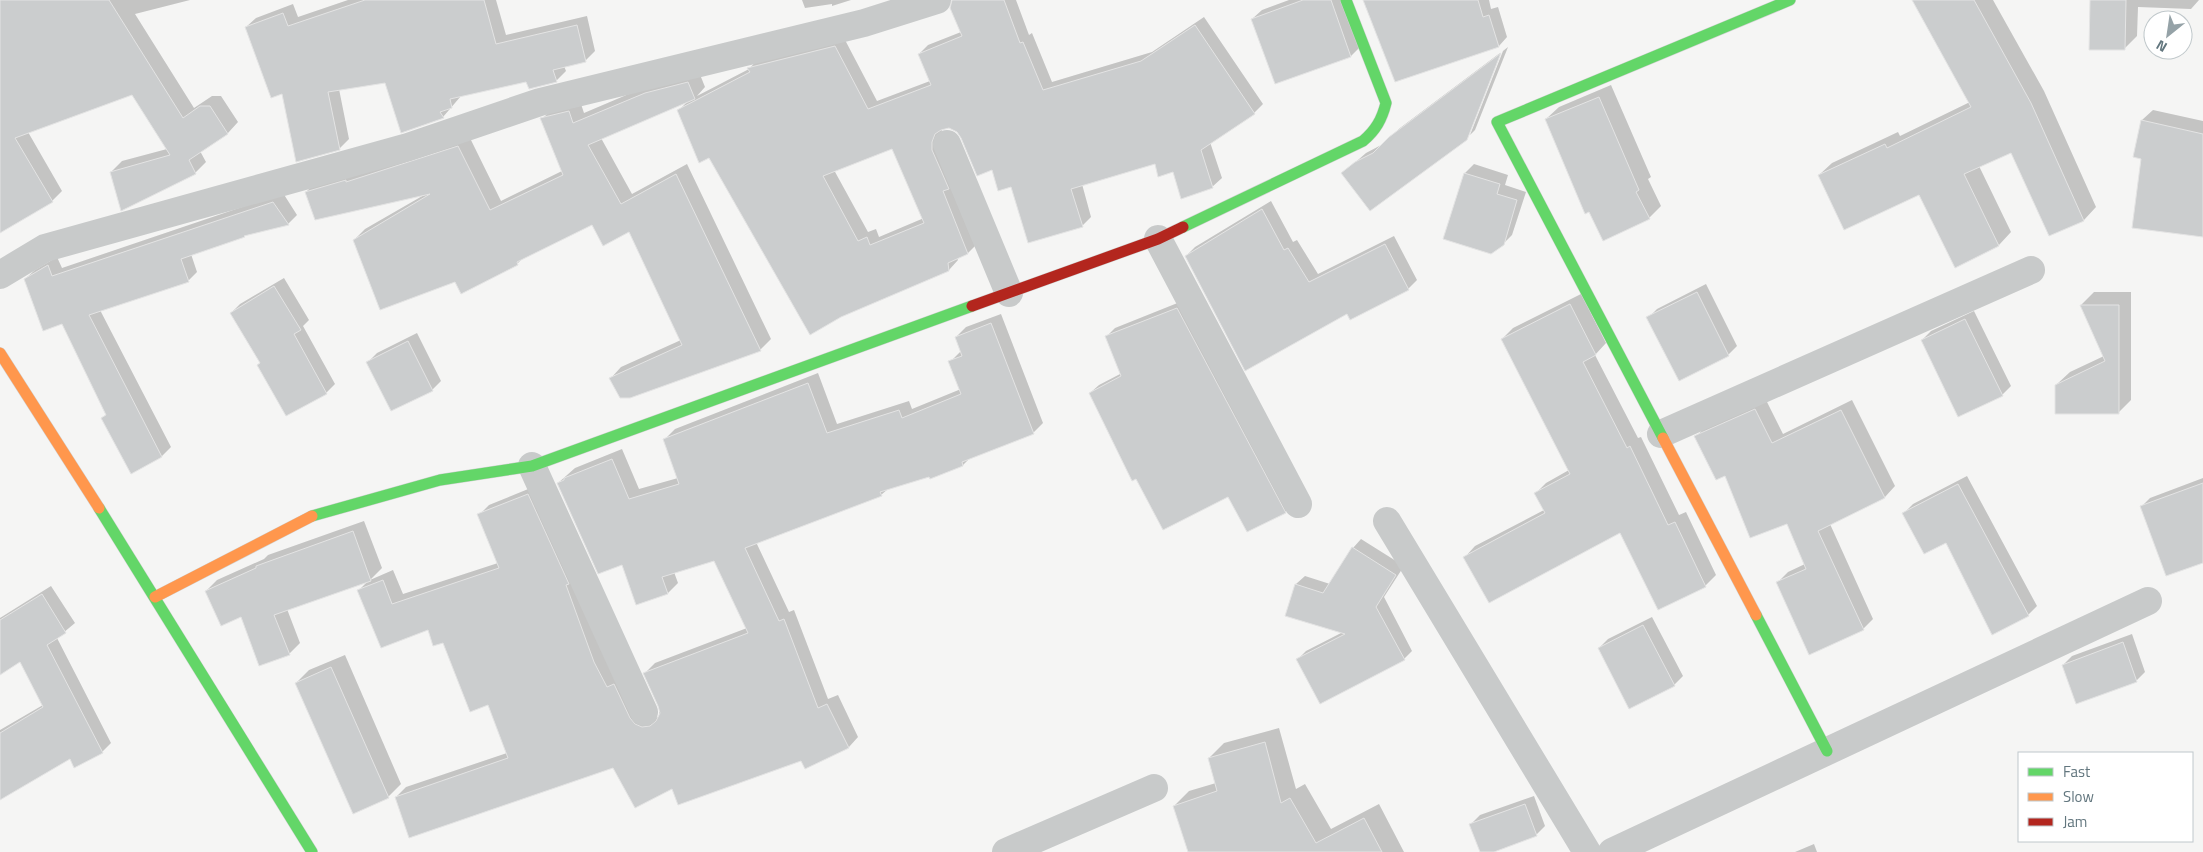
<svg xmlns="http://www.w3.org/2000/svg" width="2203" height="852" font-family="'Titillium Web',sans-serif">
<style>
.shadow{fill:#0003;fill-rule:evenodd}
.building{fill:#cbcdce;stroke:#e4e4e4;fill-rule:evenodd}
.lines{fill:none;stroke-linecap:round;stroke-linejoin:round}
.fast-casing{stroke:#d1d2d2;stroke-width:12}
.slow-casing{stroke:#d1d2d2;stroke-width:12}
.jam-casing{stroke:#d1d2d2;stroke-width:12}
.street{stroke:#c8caca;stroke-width:28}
.fast{stroke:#63d668;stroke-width:11}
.slow{stroke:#ff974d;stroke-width:11}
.jam{stroke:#b3261e;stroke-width:11}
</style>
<rect width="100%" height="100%" fill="#f5f5f4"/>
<!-- shadow -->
<path class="shadow" d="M0,0H190L135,14L194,108L212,96H221L238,122L228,133L200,151L206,162L195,173L111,172L122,161L167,149L133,93L28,132L62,191L52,201L0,216Z
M348,0H496L506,35L587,16L595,51L585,61L564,66L566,71L556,81H527L461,96L443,117L386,82L339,89L349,139L339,149L283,92L246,27L256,18L293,4L298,17Z
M802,0H851L832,6V4L805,8Z
M969,0H1016L1029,35L1032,33L1052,82L1152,52L1204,17L1263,104L1254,113L1210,142L1222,178L1212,187L1156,163L1082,184L1091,217L1082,226L1012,185L957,130L949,127L942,128L941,140L977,244L968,253L957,258L958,260L949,270L841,316L710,156L678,111L688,101L601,138L632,194L687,164L771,339L760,350L611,378L621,367L681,340L630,230L593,224L524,257L517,264L456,281L354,240L365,229L424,195L306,192L317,181L469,136L501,201L562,171L542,119L553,108L580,101L584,113L657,82L699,72L705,87L697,96L749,69L758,59L844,38L877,101L930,81L919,54L928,45L961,32ZM893,148L924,218L879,237L876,229L868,232L834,170Z
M1289,0H1342L1360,47L1351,56L1276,82L1252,19L1262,10Z
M1364,0H1489L1491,9L1498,7L1507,37L1499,46L1395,81Z
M1913,0H1993L2044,91L2096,207L2084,220L2050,235L2012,151L1979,166L2011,232L1999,245L1919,193L1819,175L1832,163L1898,132L1900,136L1970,102Z
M2091,0H2199L2191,9L2138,7L2137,36L2124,49Z
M1508,47L1475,130L1470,135L1503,51Z
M1500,53L1466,138L1343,173L1366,153L1383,144L1400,128Z
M1611,85L1651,177L1648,179L1661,206L1649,218L1546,119L1559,107Z
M2153,110L2203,121V236L2142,158L2134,157L2142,120Z
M1474,164L1508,175L1505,185L1526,192L1512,235L1503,244L1445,238L1465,173Z
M283,193L297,215L288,224L246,234L191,254L197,272L188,281L100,310L171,447L162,456L131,472L102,418L107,414L63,323L25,279L35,270L57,257L62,268Z
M1271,201L1293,242L1297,240L1318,274L1394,236L1417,280L1408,289L1347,313L1186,256L1195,247Z
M284,278L309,320L303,326L335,384L326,393L262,362L231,313L240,304Z
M1706,284L1737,346L1728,355L1648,318L1657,309Z
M2094,292H2131V400L2118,413L2056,385L2070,372L2104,356L2081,305Z
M1581,294L1606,343L1595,355L1638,438L1641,437L1679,515L1686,512L1716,575L1705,586L1658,608L1621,532L1465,557L1475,546L1544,510L1535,494L1546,483L1569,470L1502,339L1513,328Z
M1185,300L1293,504L1285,512L1229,495L1137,477L1090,393L1099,385L1122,373L1107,336L1115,328Z
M1974,311L2011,386L2002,395L1922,340L1931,331Z
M1001,314L1043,423L1033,433L970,458L963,465L888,489L881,495L756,542L789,612L794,610L828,699L838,695L858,737L849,747L805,768L801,760L673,787L614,766L396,797L406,787L507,753L489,704L444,641L428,628L359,590L369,580L287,609L300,643L289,654L242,615L206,591L217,580L264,559L268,555L364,521L382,568L370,580L393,570L403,594L498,563L479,515L489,505L538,485L653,718L659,717V705L645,673L655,663L747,628L714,559L674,572L678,583L668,593L623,563L558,483L575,468L622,449L639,489L678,478L665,439L675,429L818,373L837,424L909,401L912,409L961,389L950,362L961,351L956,337L966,327Z
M417,333L441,381L432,390L368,362L377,353Z
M1766,400L1783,434L1852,400L1895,486L1885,497L1830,524L1873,619L1863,629L1778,582L1788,572L1805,564L1787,522L1726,474L1696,437L1706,426Z
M1967,476L2037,606L2028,615L1947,542L1904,513L1913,504Z
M2203,478V561L2141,507L2150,498Z
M1361,539L1404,566L1384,597L1412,651L1404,659L1297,660L1306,651L1343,632L1296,584L1305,576L1330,584L1353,548Z
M51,586L75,623L57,638L111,743L102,752L70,757L0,799V730L43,705L20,660L0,673V618Z
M1652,617L1683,676L1674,685L1599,648L1608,639Z
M2132,634L2145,672L2136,681L2063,665L2072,656Z
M345,655L401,784L388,797L296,683L309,670Z
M1279,728L1296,789L1305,784L1331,829L1379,804L1404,852H1189L1174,806L1189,791L1216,783L1209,758L1224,743Z
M1534,796L1545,826L1536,835L1490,852H1481L1471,824L1480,815Z
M1814,844L1817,852H1795Z"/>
<!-- building -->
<path class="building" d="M0,0H109L183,118L200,106H210L228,134L189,160L196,174L121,211L110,172L170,155L132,95L15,138L53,202L0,233Z
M365,0H484L496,44L577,25L586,62L553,70L557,82L529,89L526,82L450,99L452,108L440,112L444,118L401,133L385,83L328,92L340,150L296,162L282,94L271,98L245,27L283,13L288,26Z
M952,0H1004L1020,43L1023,42L1043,90L1141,61L1195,25L1255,114L1201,150L1213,188L1181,199L1173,172L1158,177L1155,164L1071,189L1083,227L1028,243L1011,187L998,191L992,170L977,176L961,138L957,132L949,128L941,130L935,134L932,142V150L949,189L943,191L968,254L948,263L949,271L841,317L810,335L709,158L699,163L677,110L750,72L747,68L835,46L868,109L931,85L918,54L962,36L950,8ZM892,149L924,223L870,245L867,237L858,241L823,176Z
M1303,0H1331L1351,57L1275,84L1251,19Z
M1363,0H1478L1483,17L1489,15L1499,47L1395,82Z
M1912,0H1974L2031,103L2084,221L2049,236L2011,153L1964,174L1999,246L1955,268L1919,195L1844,230L1818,175L1885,144L1887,148L1971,107Z
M2090,0H2126L2125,50H2089Z
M1501,53L1467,140L1370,211L1341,173L1355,162L1373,153L1389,137Z
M688,82L695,99L588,145L621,204L676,174L761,351L630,398H620L609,378L682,345L629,232L603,246L592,225L517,262L518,265L461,294L455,282L380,310L353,240L430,194L315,220L305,192L346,180V182L458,146L490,210L563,175L540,118L569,111L573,123L645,93Z
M1599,97L1639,190L1636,192L1650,219L1603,241L1589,212L1585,214L1545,119Z
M2141,120L2203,134V237L2132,228L2141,159L2133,157Z
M1464,173L1500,184L1497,194L1517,200L1504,245L1491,254L1443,239Z
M273,202L289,225L244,236L245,237L181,259L189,282L89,315L162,457L131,474L101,418L106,415L62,324L43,331L24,279L48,265L52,276Z
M1262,209L1284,250L1288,248L1309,282L1385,244L1409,290L1350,320L1347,314L1245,371L1185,256Z
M274,286L301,330L294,334L327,394L286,416L257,365L260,363L230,313Z
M1697,292L1729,356L1679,381L1646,317Z
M1570,304L1596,355L1583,362L1627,448L1630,446L1668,525L1675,522L1706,587L1658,610L1620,533L1489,603L1463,557L1545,513L1534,493L1570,474L1501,339Z
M2080,305H2119V414H2055V385L2105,361Z
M1177,308L1286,513L1247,532L1228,497L1163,530L1136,479L1132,481L1089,393L1121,376L1105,336Z
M1965,319L2003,396L1958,417L1921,340Z
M991,323L1034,434L962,462L963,466L930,479L929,477L880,492L882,496L745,548L779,621L784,619L818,708L827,704L849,748L805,769L801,761L678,805L672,789L635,808L613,768L409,838L395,797L508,758L488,705L470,712L443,643L433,646L428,630L381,648L357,590L383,580L392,604L499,568L477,514L528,494L569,584L566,585L594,662L607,687L614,684L630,718L635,724L642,727L650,726L656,721L660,713L658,706L643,673L748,633L714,561L662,577L668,594L636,605L622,565L598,574L557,483L564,480V478L612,459L629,499L679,484L663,439L808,383L827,433L899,410L902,418L961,394L948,361L962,356L955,337Z
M408,341L433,391L391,411L366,362Z
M1755,409L1772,443L1841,410L1885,498L1818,531L1864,630L1809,655L1776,582L1806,569L1787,524L1750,538L1725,476L1716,480L1694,436Z
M2203,483V563L2166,576L2140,506Z
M1958,484L2029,616L1992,635L1946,543L1924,554L1902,513Z
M353,531L371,581L274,615L290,655L259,666L241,617L221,626L205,591L256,568V566Z
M1352,547L1396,575L1376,607L1405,660L1320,704L1296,659L1345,634L1285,616L1295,584L1323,593Z
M42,594L66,633L47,645L103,753L74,768L70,759L0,800V733L43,707L20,662L0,675V620Z
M1643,625L1675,686L1629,709L1598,648Z
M2123,642L2137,682L2076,704L2062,665Z
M331,667L389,798L353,814L295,683Z
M1265,742L1281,803L1290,798L1316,843L1364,818L1382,852H1188L1173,806L1217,791L1208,758Z
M1525,804L1537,836L1494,852H1480L1469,824Z"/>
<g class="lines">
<defs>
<path id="fast" d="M1183,227L1363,141C1376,130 1382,119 1386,103L1346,0
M1663,438L1497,122L1790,0
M99,508L312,852
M312,516L440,480L532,466L972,306
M1756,615L1827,751"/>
<path id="slow" d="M0,353L99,508
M1663,438L1756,615
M155,597L312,516"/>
<path id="jam" d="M972,306L1158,239L1183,227"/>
</defs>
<!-- fast casing -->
<use href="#fast" class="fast-casing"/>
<!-- slow casing -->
<use href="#slow" class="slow-casing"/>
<!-- jam casing -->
<use href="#jam" class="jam-casing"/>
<!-- street -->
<path class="street" d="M947,144L1009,293
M1158,239L1298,504
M0,275L45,248L408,147L540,102L864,23L937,0
M1661,434L2031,270
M532,466L644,712
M1387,521L1587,852
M1006,852L1154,788
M1612,852L2148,601"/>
<!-- fast -->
<use href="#fast" class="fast"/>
<!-- slow -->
<use href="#slow" class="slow"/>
<!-- jam -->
<use href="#jam" class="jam"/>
</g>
<!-- legend -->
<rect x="2018" y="752" width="175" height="90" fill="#ffffff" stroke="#c0c8cb"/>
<rect x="2028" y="768" width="25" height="8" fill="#63d668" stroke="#c0c8cb"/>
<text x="2063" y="777" font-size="15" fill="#62767e">Fast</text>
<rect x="2028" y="793" width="25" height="8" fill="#ff974d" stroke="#c0c8cb"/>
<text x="2063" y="802" font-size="15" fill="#62767e">Slow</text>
<rect x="2028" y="818" width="25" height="8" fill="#b3261e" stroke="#c0c8cb"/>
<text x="2063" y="827" font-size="15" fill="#62767e">Jam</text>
<!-- north arrow -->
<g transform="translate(2168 35) rotate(210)"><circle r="24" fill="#ffffff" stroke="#c0c8cb"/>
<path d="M0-4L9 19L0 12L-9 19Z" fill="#95a2a7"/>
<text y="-8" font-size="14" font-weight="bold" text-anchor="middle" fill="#62767e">N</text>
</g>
</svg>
